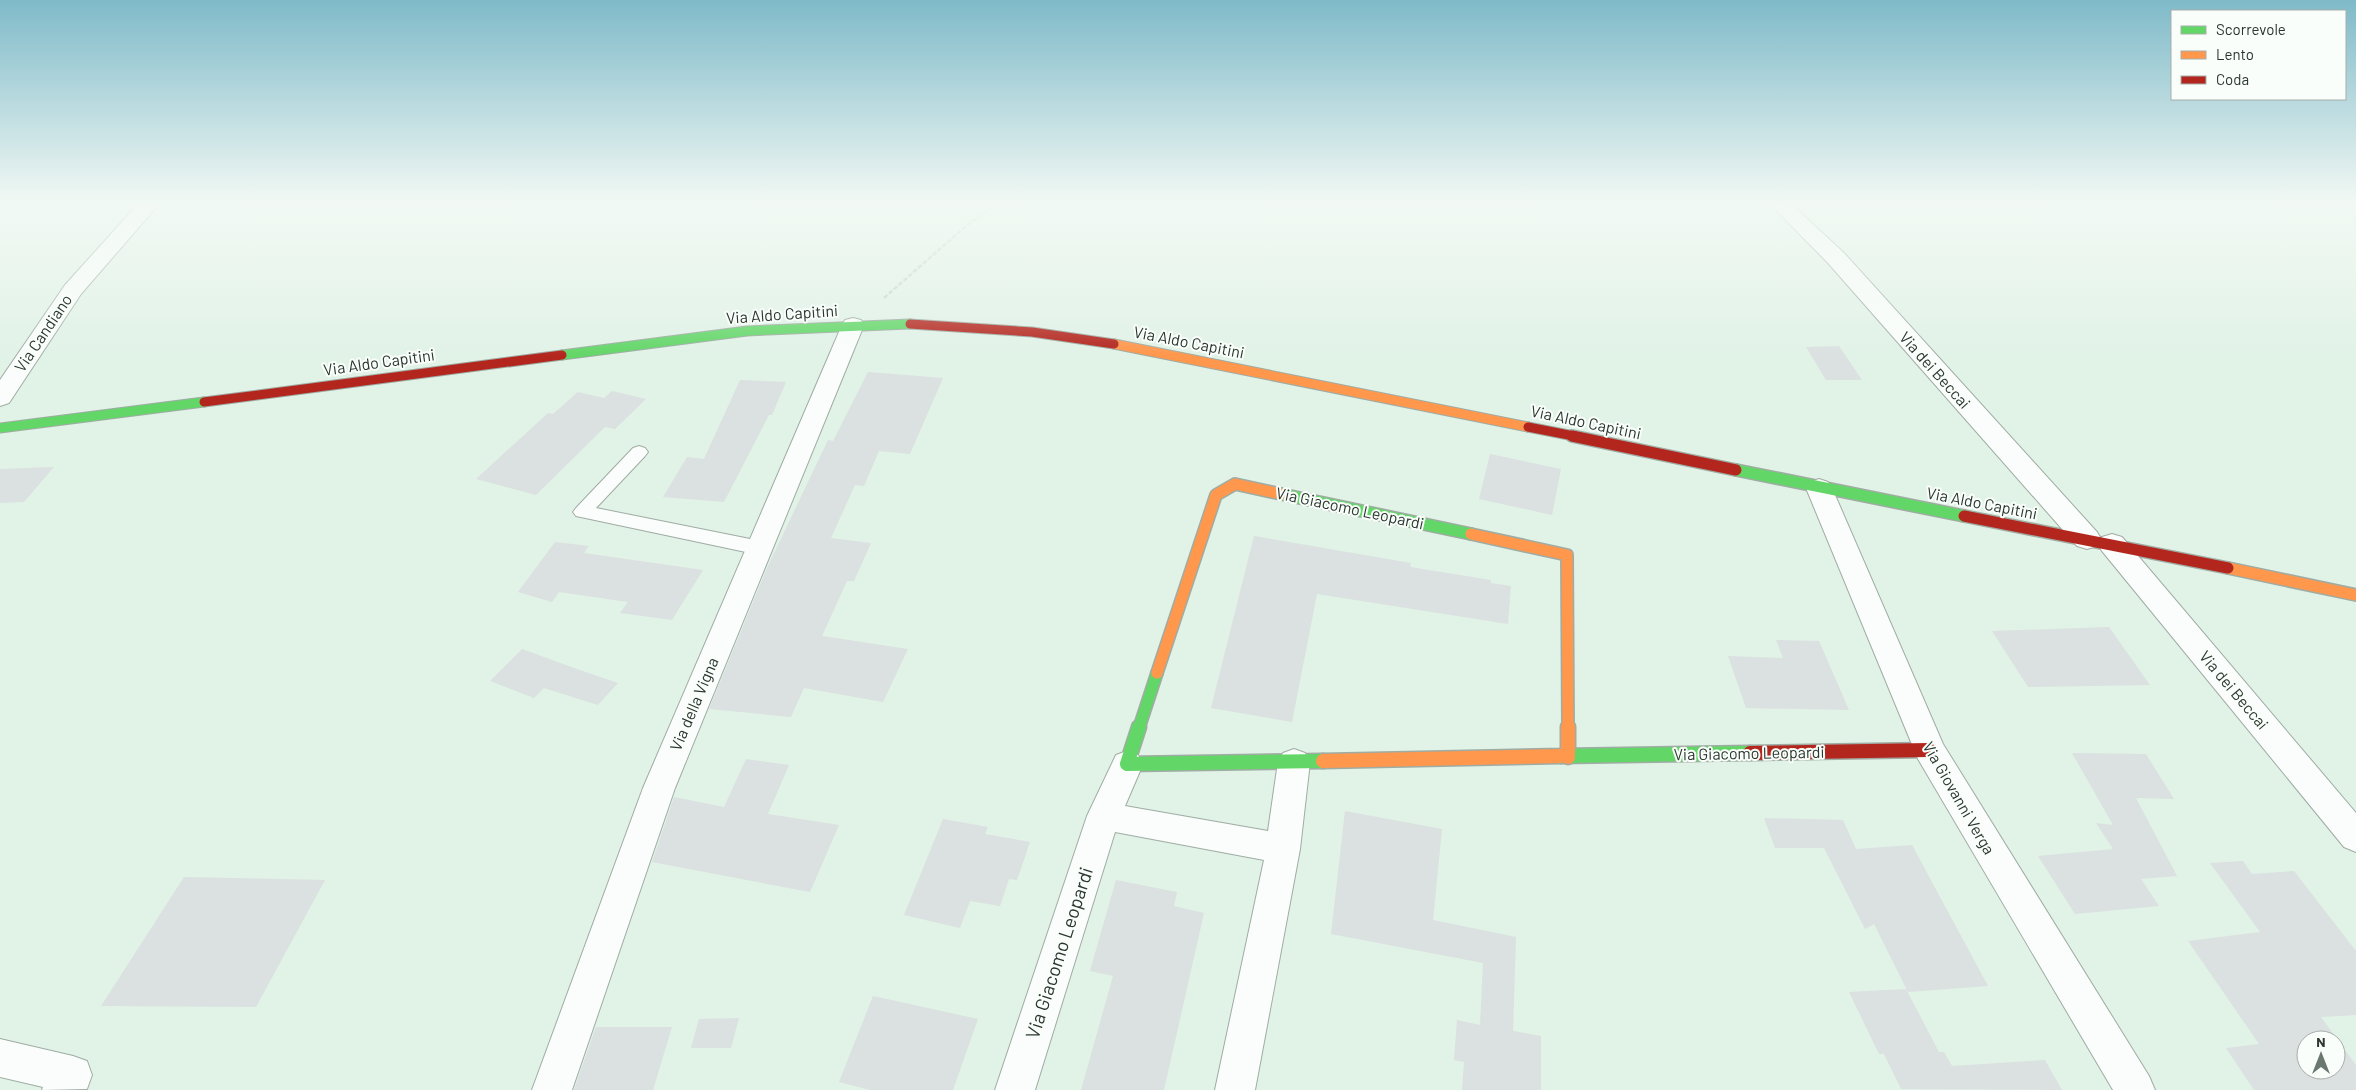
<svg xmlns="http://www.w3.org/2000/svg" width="2356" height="1090" font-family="Barlow,sans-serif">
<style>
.building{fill:#dbe0e0;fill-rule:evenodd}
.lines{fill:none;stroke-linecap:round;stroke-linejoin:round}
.lane-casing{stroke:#9faca4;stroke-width:2}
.street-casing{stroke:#9faca4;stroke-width:2}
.fast-far2-casing{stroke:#9faca4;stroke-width:11}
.fast-far1-casing{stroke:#9faca4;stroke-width:14}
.fast-casing{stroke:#9faca4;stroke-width:17}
.slow-far2-casing{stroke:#9faca4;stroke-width:11}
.slow-far1-casing{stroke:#9faca4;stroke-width:14}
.slow-casing{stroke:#9faca4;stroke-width:17}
.jam-far2-casing{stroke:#9faca4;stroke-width:11}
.jam-far1-casing{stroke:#9faca4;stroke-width:14}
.jam-casing{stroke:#9faca4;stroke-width:17}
.path{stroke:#cdd3cf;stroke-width:2.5;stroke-dasharray:4.5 2;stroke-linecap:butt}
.lane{fill:#fafdfb;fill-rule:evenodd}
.street{fill:#fafdfb;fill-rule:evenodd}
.fast-far2{stroke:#63d668;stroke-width:9}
.fast-far1{stroke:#63d668;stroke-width:11}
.fast{stroke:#63d668;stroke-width:14}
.slow-far2{stroke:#ff974d;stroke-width:9}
.slow-far1{stroke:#ff974d;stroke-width:11}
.slow{stroke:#ff974d;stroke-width:14}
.jam-far2{stroke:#b3261e;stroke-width:9}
.jam-far1{stroke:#b3261e;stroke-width:11}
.jam{stroke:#b3261e;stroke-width:14}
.labels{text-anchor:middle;stroke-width:4;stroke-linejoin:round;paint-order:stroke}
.street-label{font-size:16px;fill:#2b362f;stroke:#f9fefa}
.near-street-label{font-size:19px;fill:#2b362f;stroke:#f9fefa}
</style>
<rect width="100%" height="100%" fill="#e1f2e7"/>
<!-- building -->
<path class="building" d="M1839,346L1862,380H1826L1806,347Z
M868,372L943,378L910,454L879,451L864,486L855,485L831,538L871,543L854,581H847L822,636L908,649L883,702L804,688L791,717L709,709L767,568L828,440L833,441Z
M740,380L786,382L772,415H769L724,502L663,497L687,457L704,459Z
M612,391L646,399L615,429L605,427L536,495L476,479L548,413L553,414L578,392L604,398Z
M1490,454L1561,469L1552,515L1479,499Z
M54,467L24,502L0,503V469Z
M1254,536L1411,563L1410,567L1491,580V583L1511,586L1508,624L1317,594L1292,722L1211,708Z
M555,542L589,546L584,553L703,570L672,620L620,613L628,602L559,592L552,602L518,592Z
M2109,627L2150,685L2028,687L1992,631Z
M1776,640L1819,641L1849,710L1746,708L1728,656L1783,658Z
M522,649L574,668L618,683L598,705L544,688L534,698L490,681Z
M2072,753L2146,754L2174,799L2136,798L2177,876L2141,879L2159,906L2075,914L2038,856L2113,849L2096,823L2113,825Z
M746,759L789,765L768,814L839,825L810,892L652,862L674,797L724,807Z
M1345,811L1442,829L1433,920L1516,937L1513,1031L1541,1036V1090H1462L1464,1062L1454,1060L1457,1020L1480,1025L1483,963L1331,934Z
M1764,818L1843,820L1856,849L1912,845L1988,986L1908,992L1874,924L1865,929L1824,848H1775Z
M943,819L988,827L985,834L1030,842L1017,880L1009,879L1000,906L970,901L960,928L904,915Z
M2243,861L2252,874L2294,871L2356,951V1015L2321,1017L2356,1065V1090H2254L2226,1048L2259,1044L2188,941L2260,932L2210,863ZM2306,1040H2336V1070H2306Z
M184,877L325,880L256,1007L101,1006Z
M1116,880L1177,892L1174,906L1204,913L1164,1090H1081L1113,976L1090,971Z
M1906,989L1939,1052H1944L1952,1066L2045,1060L2062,1090L1901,1089L1884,1054H1879L1849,992Z
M873,996L978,1019L953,1090H870L839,1082Z
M739,1018L731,1048H691L699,1019Z
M596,1027H672L653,1090H574Z"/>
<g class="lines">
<defs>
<path id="lane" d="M639,446L645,448L648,452L645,456L596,508L760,541L767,543L769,548L767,553L760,555L576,516L573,512L576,508L633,448Z"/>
<path id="street" d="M138,204H159L81,294L9,403L0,406V380L65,285Z
M1770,204H1791L1844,253L2097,532L2101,539L2097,546L2087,549L2077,546L1828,263Z
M853,318L861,320L864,325L675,788L572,1090H532L643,788L842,325L845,320Z
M1819,479L1828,482L1832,488L1943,744L2149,1076L2155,1090H2113L1918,759L1806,488L1810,482Z
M2112,534L2122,537L2356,813V852L2344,847L2102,551L2098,544L2102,537Z
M1294,749L1305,753L1310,762L1300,849L1255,1090H1215L1264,860L1115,832L1035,1090H995L1087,816L1116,755L1127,751L1138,755L1143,764L1125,806L1268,831L1278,762L1283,753Z
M0,1039L73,1056L87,1061L92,1075L87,1089L42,1090L43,1087L0,1077Z"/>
<path id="fast-far2" d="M562,355L747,331L910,324
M0,428L204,402"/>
<path id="fast-far1" d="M1736,470L1964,516
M1281,494L1471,534
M1139,728L1157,673"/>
<path id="fast" d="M1139,727L1127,764L1323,761
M1561,756L1750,753"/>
<path id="slow-far2" d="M1114,344L1528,427"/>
<path id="slow-far1" d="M1471,534L1567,555L1568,728
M2228,568L2356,595
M1157,673L1216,495L1235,484L1281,494"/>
<path id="slow" d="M1568,727V757
M1323,761L1561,756"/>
<path id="jam-far2" d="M910,324L1032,332L1114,344
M204,402L562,355
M1528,427L1579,437"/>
<path id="jam-far1" d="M1572,436L1736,470
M1964,516L2228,568"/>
<path id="jam" d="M1750,753L1929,750"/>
</defs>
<!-- lane casing -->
<use href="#lane" class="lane-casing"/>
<!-- street casing -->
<use href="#street" class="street-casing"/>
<!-- fast-far2 casing -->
<use href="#fast-far2" class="fast-far2-casing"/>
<!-- fast-far1 casing -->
<use href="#fast-far1" class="fast-far1-casing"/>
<!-- fast casing -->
<use href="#fast" class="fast-casing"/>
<!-- slow-far2 casing -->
<use href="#slow-far2" class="slow-far2-casing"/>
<!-- slow-far1 casing -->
<use href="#slow-far1" class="slow-far1-casing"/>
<!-- slow casing -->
<use href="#slow" class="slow-casing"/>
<!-- jam-far2 casing -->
<use href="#jam-far2" class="jam-far2-casing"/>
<!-- jam-far1 casing -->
<use href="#jam-far1" class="jam-far1-casing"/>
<!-- jam casing -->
<use href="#jam" class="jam-casing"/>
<!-- path -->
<path class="path" d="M884,298L966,226L996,204"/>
<!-- lane -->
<use href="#lane" class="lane"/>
<!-- street -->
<use href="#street" class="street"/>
<!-- fast-far2 -->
<use href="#fast-far2" class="fast-far2"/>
<!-- fast-far1 -->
<use href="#fast-far1" class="fast-far1"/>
<!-- fast -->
<use href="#fast" class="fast"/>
<!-- slow-far2 -->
<use href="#slow-far2" class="slow-far2"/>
<!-- slow-far1 -->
<use href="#slow-far1" class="slow-far1"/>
<!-- slow -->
<use href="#slow" class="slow"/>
<!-- jam-far2 -->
<use href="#jam-far2" class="jam-far2"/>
<!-- jam-far1 -->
<use href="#jam-far1" class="jam-far1"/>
<!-- jam -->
<use href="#jam" class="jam"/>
</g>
<!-- sky -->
<linearGradient id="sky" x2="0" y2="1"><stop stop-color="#7fbac9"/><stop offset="0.57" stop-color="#f2f9f4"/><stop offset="1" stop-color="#f2f9f4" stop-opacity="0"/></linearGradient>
<rect width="2356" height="356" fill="url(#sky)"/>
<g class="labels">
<!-- street labels -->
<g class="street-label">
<text transform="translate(782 314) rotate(-4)" y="6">Via Aldo Capitini</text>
<text transform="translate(43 333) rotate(-56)" y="6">Via Candiano</text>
<text transform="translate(1189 342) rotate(11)" y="6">Via Aldo Capitini</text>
<text transform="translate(379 362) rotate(-8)" y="6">Via Aldo Capitini</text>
<text transform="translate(1935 370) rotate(48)" y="6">Via dei Beccai</text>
<text transform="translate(1586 422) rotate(12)" y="6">Via Aldo Capitini</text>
<text transform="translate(1982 503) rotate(11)" y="6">Via Aldo Capitini</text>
<text transform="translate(1350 508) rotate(12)" y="6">Via Giacomo Leopardi</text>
<text transform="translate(2234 690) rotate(50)" y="6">Via dei Beccai</text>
<text transform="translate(694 704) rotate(-67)" y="6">Via della Vigna</text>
<text transform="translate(1749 753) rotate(-1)" y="6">Via Giacomo Leopardi</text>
<text transform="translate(1959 798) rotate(60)" y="6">Via Giovanni Verga</text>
</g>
<!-- near-street labels -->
<g class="near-street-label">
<text transform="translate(1059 953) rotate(-72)" y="7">Via Giacomo Leopardi</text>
</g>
</g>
<!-- legend -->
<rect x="2171" y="10" width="175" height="90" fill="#f9fefa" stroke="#a7aea9"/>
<rect x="2181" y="26" width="25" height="8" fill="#63d668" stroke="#a7aea9"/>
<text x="2216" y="35" font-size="15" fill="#2b362f">Scorrevole</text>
<rect x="2181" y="51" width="25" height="8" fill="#ff974d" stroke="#a7aea9"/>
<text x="2216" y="60" font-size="15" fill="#2b362f">Lento</text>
<rect x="2181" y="76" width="25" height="8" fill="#b3261e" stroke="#a7aea9"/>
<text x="2216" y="85" font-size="15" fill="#2b362f">Coda</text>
<!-- north arrow -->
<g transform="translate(2321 1055)"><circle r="24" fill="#f9fefa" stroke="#a7aea9"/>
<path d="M0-4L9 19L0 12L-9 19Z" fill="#6b786f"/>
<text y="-8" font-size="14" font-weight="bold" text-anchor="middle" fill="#2b362f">N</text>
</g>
</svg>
